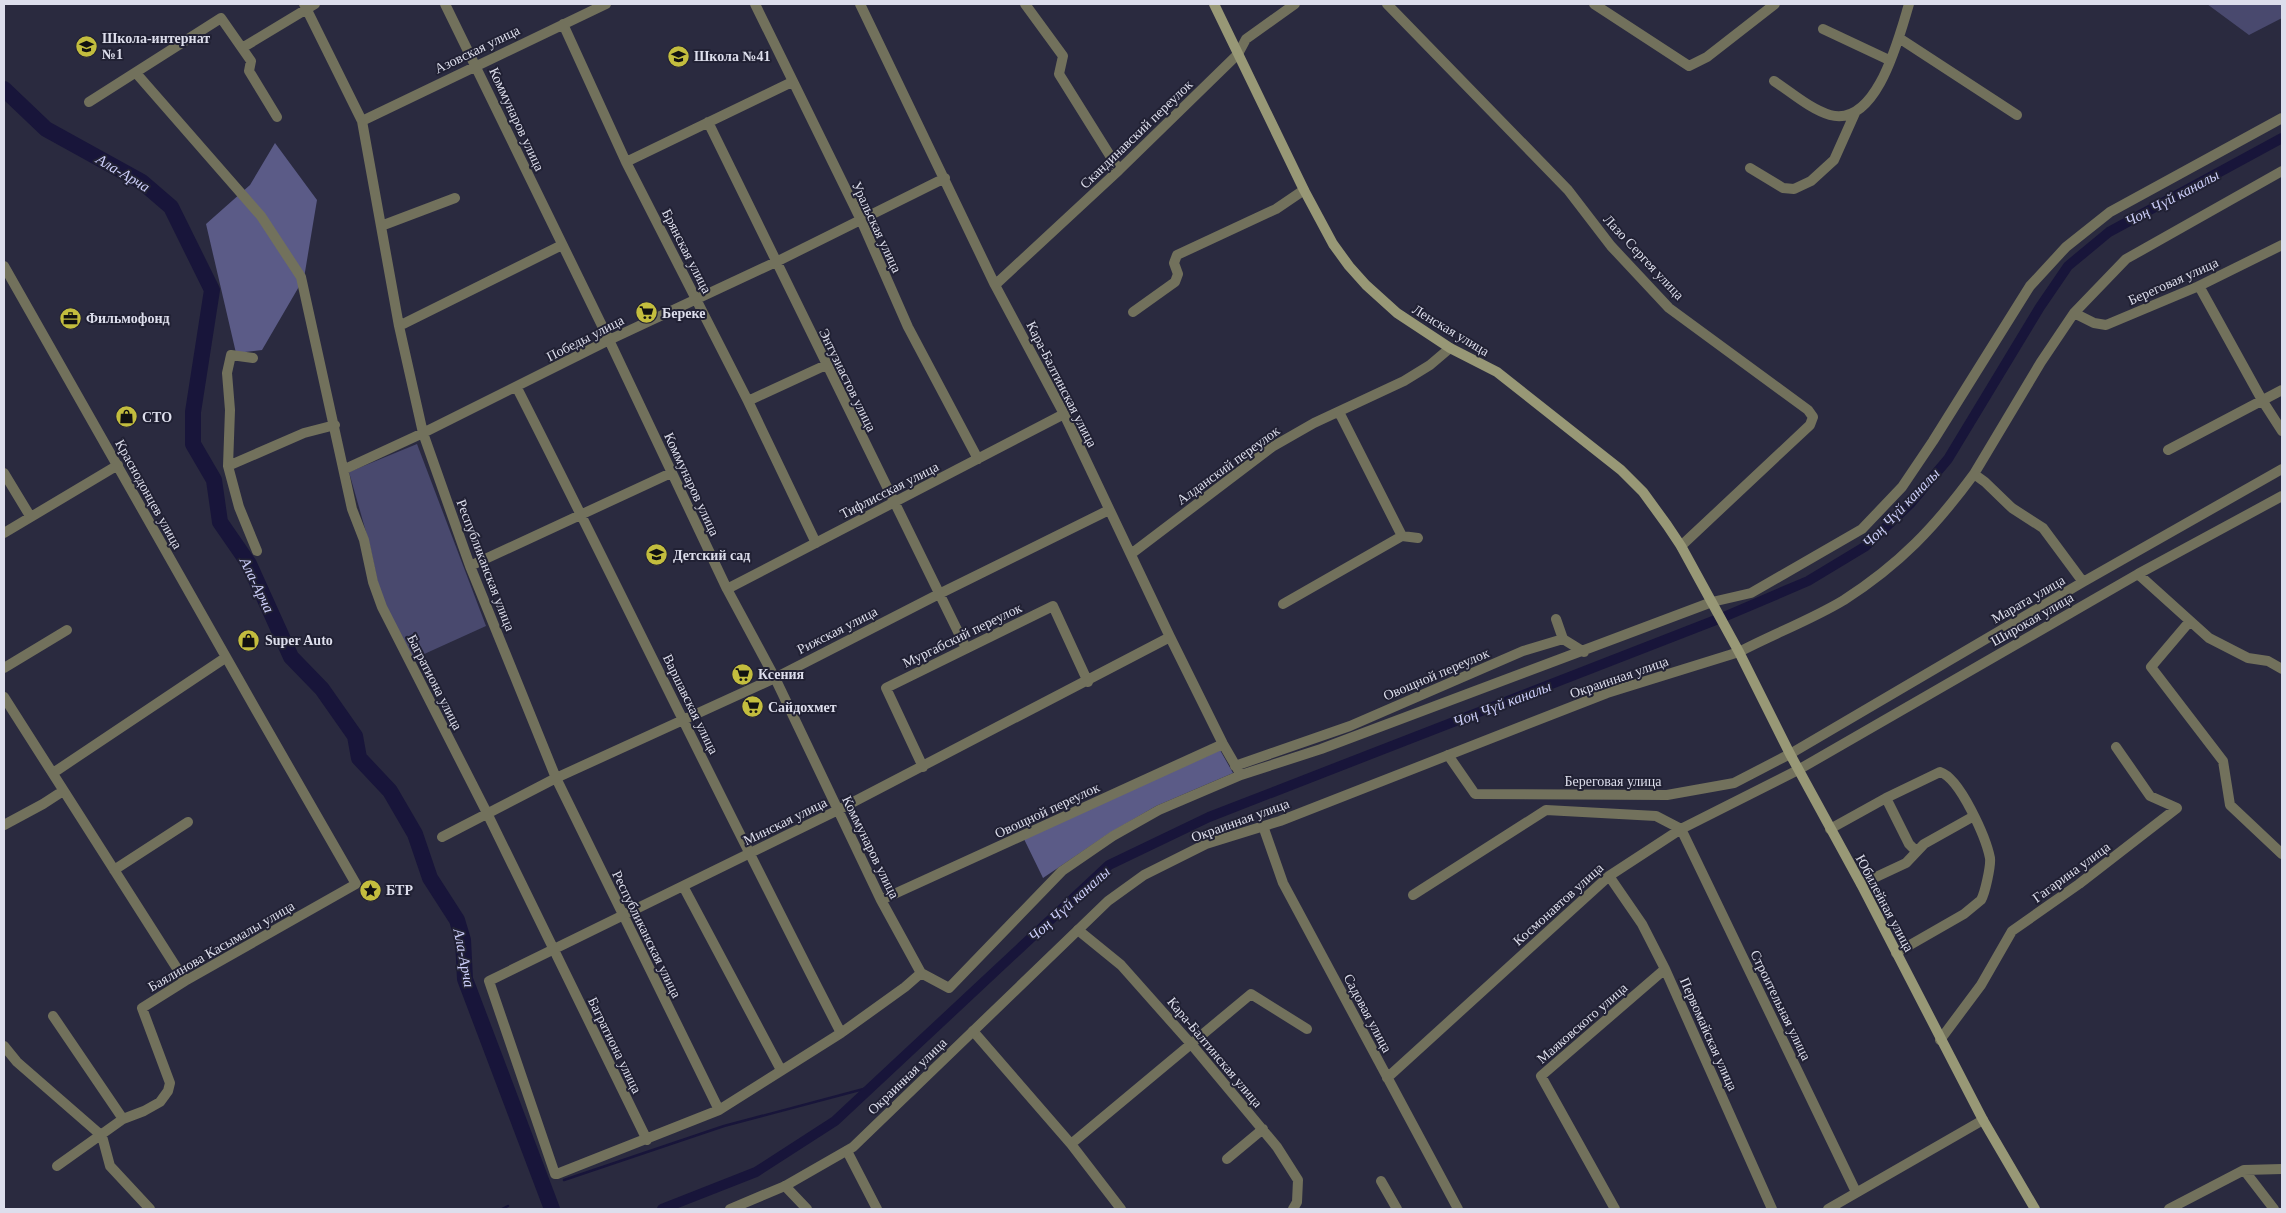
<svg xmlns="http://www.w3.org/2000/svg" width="2286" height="1213" font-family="Georgia,serif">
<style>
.green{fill:#49496e}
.forest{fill:#5b5b87}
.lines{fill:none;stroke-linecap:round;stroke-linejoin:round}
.stream{stroke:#18153a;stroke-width:2.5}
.canal{stroke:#18153a;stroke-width:10}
.river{stroke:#18153a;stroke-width:16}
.minor{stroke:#72715c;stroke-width:10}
.tertiary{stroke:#72715c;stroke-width:10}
.secondary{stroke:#989876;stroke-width:10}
.labels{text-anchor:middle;stroke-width:4;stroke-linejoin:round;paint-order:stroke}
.poi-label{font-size:14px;font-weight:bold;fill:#dddeec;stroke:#212134;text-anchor:start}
.street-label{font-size:14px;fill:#dddeec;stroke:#212134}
.water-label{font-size:15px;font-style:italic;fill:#cccef9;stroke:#212134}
</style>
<rect width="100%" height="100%" fill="#2a2a3f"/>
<!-- green -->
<path class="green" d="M2207,4H2282V18L2249,35Z
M417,444L486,626L411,660L381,598L370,546L349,472Z"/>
<!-- forest -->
<path class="forest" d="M275,143L317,200L304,278L262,350L236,353L206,224L250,185Z
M1220,750L1233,773L1156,806L1108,834L1043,878L1024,839Z"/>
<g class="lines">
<!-- stream -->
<path class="stream" d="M564,1180L724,1126L871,1087
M502,1209L508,1206"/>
<!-- canal -->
<path class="canal" d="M662,1209L756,1172L835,1121L1109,865L1209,817L1726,616L1808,581L1866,546L1910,504L1948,459L2040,307L2068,266L2109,232L2282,138"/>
<!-- river -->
<path class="river" d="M4,89L46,129L142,182L171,207L212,290L193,412V444L214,480L220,522L249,564L291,657L322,689L355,736L359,758L390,791L415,834L430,878L457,920L463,940L465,979L552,1209"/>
<!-- minor -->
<path class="minor" d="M304,4L362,121L399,326L423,433L470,566L556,778L719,1110
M445,4L609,340L727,589L775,678L881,900L921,973
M755,4L861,220L908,327L978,459
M860,4L995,285L1064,414L1170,637L1223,744L1241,775
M1025,4L1063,56L1059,74L1119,170
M1387,4L1568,190L1611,246L1669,308L1808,410L1813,417L1810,425L1681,546
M1594,4L1689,66L1707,57L1775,4
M563,24L626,162L748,401L816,543
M1823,29L1889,60
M1899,38L2017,115
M242,48L315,4
M136,73L261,216L301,277L352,509L364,540L373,582L382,607L487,813L647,1140
M1774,81C1791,92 1810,109 1830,115C1877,128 1899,37 1909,4
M89,102L221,18L251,61L249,71L277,117
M362,121L606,4
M708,122L966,648
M626,162L792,82
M1750,168L1783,188L1794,189L1811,181L1834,160L1855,113
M381,226L455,198
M4,266C122,472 237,679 356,884L185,981L142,1008L170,1083L168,1091L160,1102L144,1111L123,1119L57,1166
M995,285L1119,170L1238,54L1246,39L1295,4
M2199,286L2262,400L2282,431
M1133,312L1175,282L1178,274L1174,263L1177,255L1276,209L1304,190
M2074,313L2094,323L2106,325L2199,286L2282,245
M399,326L562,245
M253,358L231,355L227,373L230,410L228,466L239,507L257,551
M517,388C626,602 730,819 841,1033
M748,401L826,365
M1339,412L1402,536
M2168,450L2282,390
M228,466L304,433L335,425
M345,469L423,433L609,340L776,262L945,178
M4,473L30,516
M4,533L118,465
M1131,554L1272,447L1314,423L1404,381L1430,365L1450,348
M470,566L671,473
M2138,574L2209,638L2248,658L2268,661L2282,669
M2083,582L2043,528L2012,508L1985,482L1974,474L2041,362L2074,313L2126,259L2282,171
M727,589L1064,414
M1283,604L1402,536L1418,538
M1556,619L1563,639L1584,652
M2190,621L2151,667L2223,761L2230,805L2282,854
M1739,652C1773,634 1811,620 1844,600C1900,564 1935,527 1974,474
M4,668L67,630
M4,697L185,981
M1448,755L1475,794L1667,795L1734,783L1790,754L2083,582L2282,469
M1235,766L1350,726L1523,651L1563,639
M923,767L886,688L1053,606L1088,682
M53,773L225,658
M1886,798L1909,844L1916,851
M4,825L43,804L63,791
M1263,826L1283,883L1458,1209
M1830,829L1886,798L1940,772C1960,778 1986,838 1990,858C1991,866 1985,893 1981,900L1964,914L1896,953
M442,837L556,778L775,678L939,594L1109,510
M114,870L188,822
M1609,876L1642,924L1665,969L1772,1209
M1861,884L1906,863L1924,844L1974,816
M683,886L781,1070
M1413,895L1546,810L1656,816L1681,829L1856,1192
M881,900L1223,744
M1078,930L1121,965L1192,1045L1277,1147L1298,1180L1297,1202L1293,1209
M921,973L949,988L1062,871L1113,836L1159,810L1241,775L1321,749L1712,602L1751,593L1862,529L1902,487L1933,441L2030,286L2066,247L2110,212L2282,118
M921,973L905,987L841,1033L719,1110L557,1174H555L489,981L838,810L1170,637
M53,1016L123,1119
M973,1031L1071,1144L1121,1209
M1940,1040L1981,985L2012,931L2079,884L2177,808L2150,796L2116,747
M4,1046L17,1062L102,1136L110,1166L150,1209
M1387,1078L1609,876L1681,829L1798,770L2138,574L2282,496
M1071,1144L1251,994L1307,1029
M847,1151L877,1209
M1227,1159L1263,1129
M2244,1170L2274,1209
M1381,1181L1397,1209
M785,1186L807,1209
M1615,1209L1541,1076L1665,969
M1828,1209L1983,1120
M2169,1209L2244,1170L2282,1169"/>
<!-- tertiary -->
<path class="tertiary" d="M730,1209L785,1186L853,1147L1108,901L1144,875L1206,844L1280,821L1607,693L1739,652"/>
<!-- secondary -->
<path class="secondary" d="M1214,4L1304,190L1333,244L1349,266L1366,285L1397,313L1450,348L1497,372L1621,470L1643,492L1667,525L1681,546L1739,652L1790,754L1861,884L1983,1120L2035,1209"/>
</g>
<!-- icons -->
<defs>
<symbol id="school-disc" viewBox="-11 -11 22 22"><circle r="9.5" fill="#c3bd3e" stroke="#212134"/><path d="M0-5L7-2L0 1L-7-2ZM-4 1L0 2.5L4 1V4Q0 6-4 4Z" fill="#111"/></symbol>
<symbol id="supermarket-disc" viewBox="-11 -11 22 22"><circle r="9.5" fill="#c3bd3e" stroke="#212134"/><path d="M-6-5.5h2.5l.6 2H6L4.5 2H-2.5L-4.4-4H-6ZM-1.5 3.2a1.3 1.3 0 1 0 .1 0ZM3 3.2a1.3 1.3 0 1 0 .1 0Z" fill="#111"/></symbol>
<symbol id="office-disc" viewBox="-11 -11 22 22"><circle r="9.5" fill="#c3bd3e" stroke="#212134"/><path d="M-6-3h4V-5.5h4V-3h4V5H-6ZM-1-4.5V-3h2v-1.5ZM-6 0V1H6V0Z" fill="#111"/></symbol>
<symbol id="shop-disc" viewBox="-11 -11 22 22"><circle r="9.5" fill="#c3bd3e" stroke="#212134"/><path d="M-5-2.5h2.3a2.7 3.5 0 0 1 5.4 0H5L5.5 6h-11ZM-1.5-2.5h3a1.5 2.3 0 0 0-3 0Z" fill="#111"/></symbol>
<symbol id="sight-disc" viewBox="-11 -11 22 22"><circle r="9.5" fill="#c3bd3e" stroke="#212134"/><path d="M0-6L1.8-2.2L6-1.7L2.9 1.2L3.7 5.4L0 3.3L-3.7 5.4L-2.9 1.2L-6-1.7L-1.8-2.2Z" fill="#111"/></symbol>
</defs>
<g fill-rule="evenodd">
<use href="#school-disc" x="74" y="34" width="25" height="25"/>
<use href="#school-disc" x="666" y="44" width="25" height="25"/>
<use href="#supermarket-disc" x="634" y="300" width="25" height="25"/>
<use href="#office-disc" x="58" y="306" width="25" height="25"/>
<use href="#shop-disc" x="114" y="404" width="25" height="25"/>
<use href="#school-disc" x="644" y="542" width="25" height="25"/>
<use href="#shop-disc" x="236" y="628" width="25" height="25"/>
<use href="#supermarket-disc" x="730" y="662" width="25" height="25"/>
<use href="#supermarket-disc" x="740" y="694" width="25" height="25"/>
<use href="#sight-disc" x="358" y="878" width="25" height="25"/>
</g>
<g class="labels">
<!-- poi labels -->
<g class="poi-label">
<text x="102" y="43">Школа-интернат<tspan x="102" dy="16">№1</tspan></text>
<text x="694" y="61">Школа №41</text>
<text x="662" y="318">Береке</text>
<text x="86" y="323">Фильмофонд</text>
<text x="142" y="422">СТО</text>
<text x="673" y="560">Детский сад</text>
<text x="265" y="645">Super Auto</text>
<text x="758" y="679">Ксения</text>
<text x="768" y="712">Сайдохмет</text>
<text x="386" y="895">БТР</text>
</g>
<!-- street labels -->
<g class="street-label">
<text transform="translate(477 49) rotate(-26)" y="5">Азовская улица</text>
<text transform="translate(517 119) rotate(65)" y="5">Коммунаров улица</text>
<text transform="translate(1136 134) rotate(-44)" y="5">Скандинавский переулок</text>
<text transform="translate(877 227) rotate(65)" y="5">Уральская улица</text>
<text transform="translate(687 251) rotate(63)" y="5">Брянская улица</text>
<text transform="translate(1644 257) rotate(47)" y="5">Лазо Сергея улица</text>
<text transform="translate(2173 281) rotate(-24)" y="5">Береговая улица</text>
<text transform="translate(1451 330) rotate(31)" y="5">Ленская улица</text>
<text transform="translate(585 338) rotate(-27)" y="5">Победы улица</text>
<text transform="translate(848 380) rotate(64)" y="5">Энтузиастов улица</text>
<text transform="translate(1062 384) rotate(63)" y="5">Кара-Балтинская улица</text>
<text transform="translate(1228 465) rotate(-36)" y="5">Алданский переулок</text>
<text transform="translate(692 484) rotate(65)" y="5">Коммунаров улица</text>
<text transform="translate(889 490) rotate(-27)" y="5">Тифлисская улица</text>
<text transform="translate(149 494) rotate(61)" y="5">Краснодонцев улица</text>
<text transform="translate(486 565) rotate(69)" y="5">Республиканская улица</text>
<text transform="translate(2028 599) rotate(-30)" y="5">Марата улица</text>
<text transform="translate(2032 619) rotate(-30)" y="5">Широкая улица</text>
<text transform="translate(837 630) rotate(-27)" y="5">Рижская улица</text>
<text transform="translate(962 635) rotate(-26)" y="5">Мургабский переулок</text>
<text transform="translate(1436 674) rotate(-23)" y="5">Овощной переулок</text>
<text transform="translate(1619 677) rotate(-19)" y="5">Окраинная улица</text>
<text transform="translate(435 682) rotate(63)" y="5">Багратиона улица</text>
<text transform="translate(691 704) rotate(64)" y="5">Варшавская улица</text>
<text x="1613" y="786">Береговая улица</text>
<text transform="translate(1047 810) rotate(-25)" y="5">Овощной переулок</text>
<text transform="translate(1240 820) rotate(-20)" y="5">Окраинная улица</text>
<text transform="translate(785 821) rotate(-26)" y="5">Минская улица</text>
<text transform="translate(871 847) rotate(64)" y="5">Коммунаров улица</text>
<text transform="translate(2071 872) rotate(-36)" y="5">Гагарина улица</text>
<text transform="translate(1885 903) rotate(62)" y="5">Юбилейная улица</text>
<text transform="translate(1558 904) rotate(-42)" y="5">Космонавтов улица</text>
<text transform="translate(647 934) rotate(64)" y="5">Республиканская улица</text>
<text transform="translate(221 946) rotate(-30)" y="5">Баялинова Касымалы улица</text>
<text transform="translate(1781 1005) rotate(64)" y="5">Строительная улица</text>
<text transform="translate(1368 1013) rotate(62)" y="5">Садовая улица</text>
<text transform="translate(1582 1023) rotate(-41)" y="5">Маяковского улица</text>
<text transform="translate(1709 1034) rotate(66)" y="5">Первомайская улица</text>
<text transform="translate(615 1045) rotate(64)" y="5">Багратиона улица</text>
<text transform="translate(1215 1052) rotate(50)" y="5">Кара-Балтинская улица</text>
<text transform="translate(907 1076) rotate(-44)" y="5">Окраинная улица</text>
</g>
<!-- water labels -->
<g class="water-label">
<text transform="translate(123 173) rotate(31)" y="5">Ала-Арча</text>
<text transform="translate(2172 198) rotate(-28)" y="5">Чоң Чүй каналы</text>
<text transform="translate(1901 508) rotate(-46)" y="5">Чоң Чүй каналы</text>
<text transform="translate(257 585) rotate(64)" y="5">Ала-Арча</text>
<text transform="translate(1502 704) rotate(-21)" y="5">Чоң Чүй каналы</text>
<text transform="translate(1069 904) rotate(-42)" y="5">Чоң Чүй каналы</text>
<text transform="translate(464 958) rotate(79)" y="5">Ала-Арча</text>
</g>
</g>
<!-- border -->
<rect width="2286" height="1213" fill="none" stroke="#dddeec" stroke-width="10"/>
</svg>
